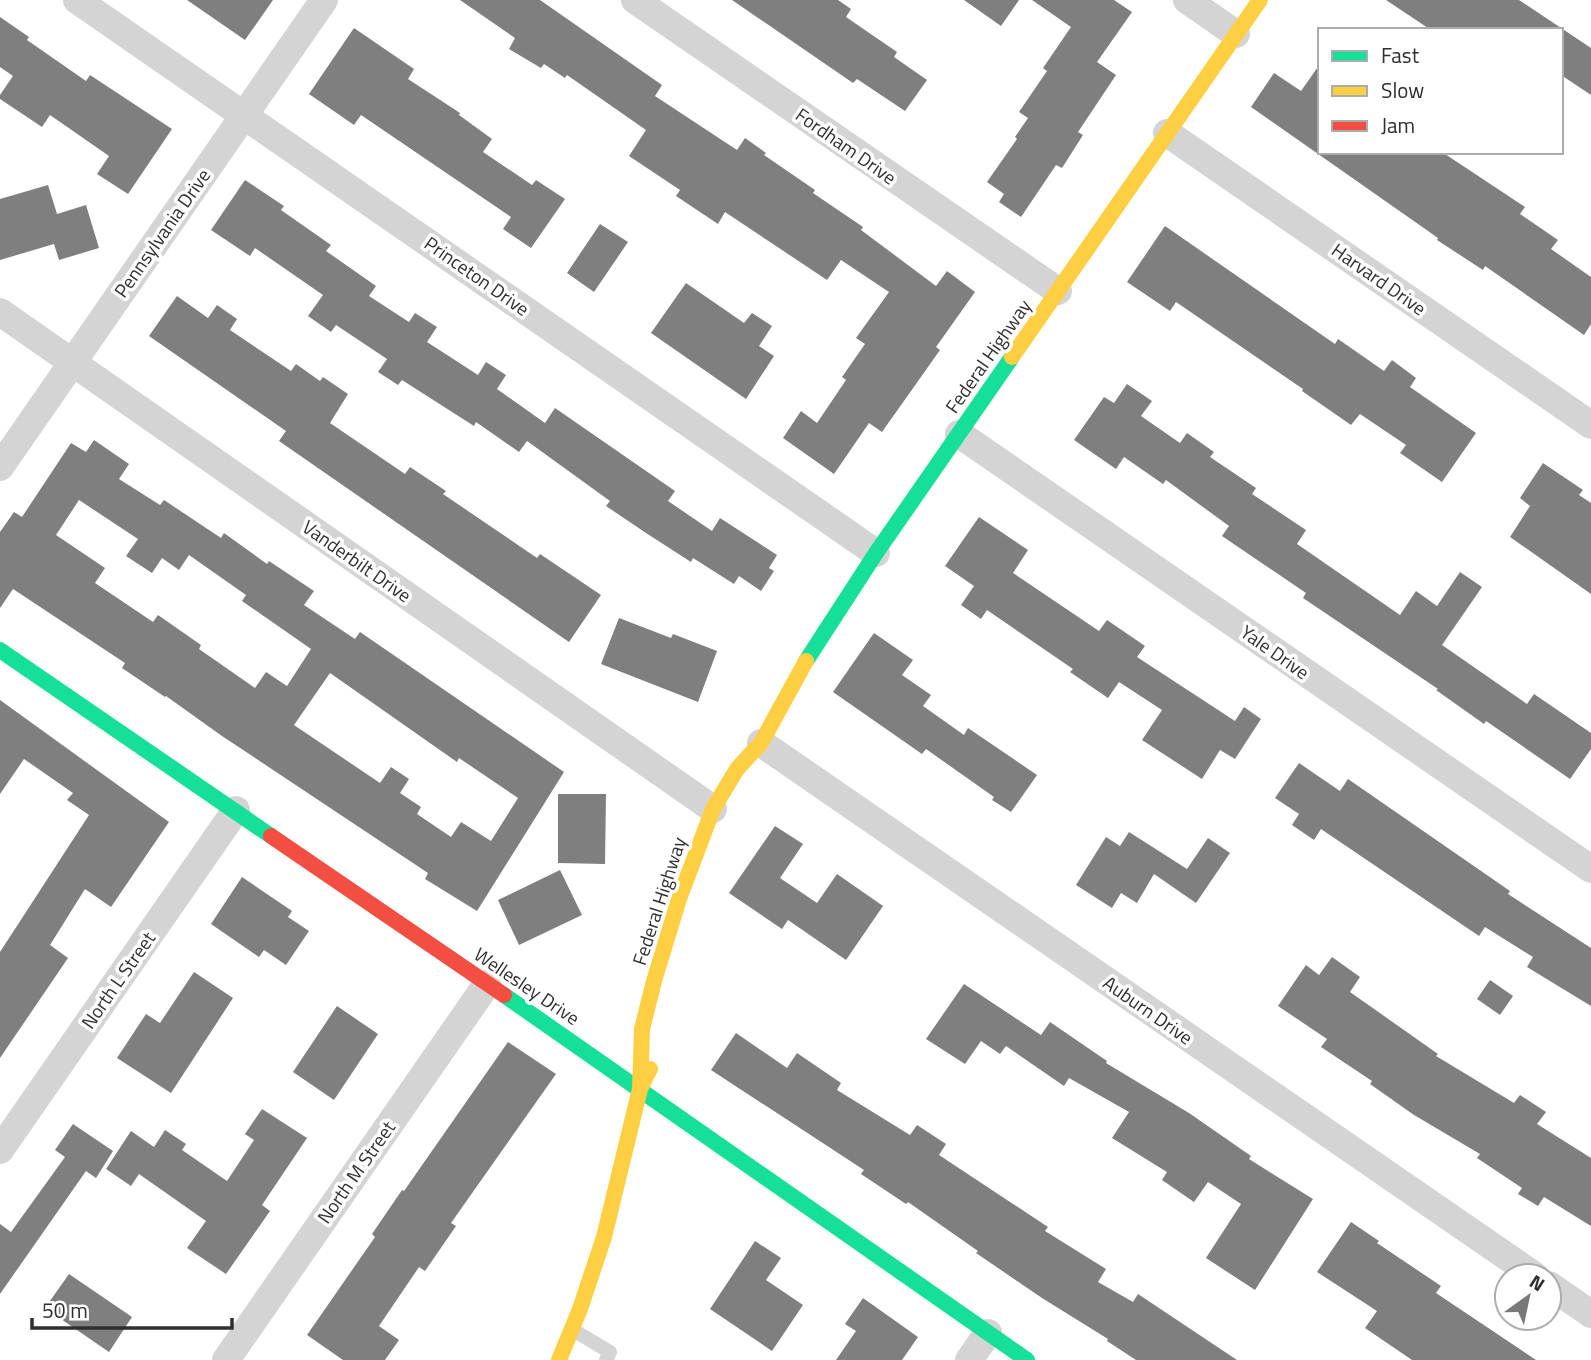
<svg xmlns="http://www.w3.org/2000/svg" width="1591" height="1360" font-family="'Titillium Web',sans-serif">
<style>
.building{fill:#7f7f7f;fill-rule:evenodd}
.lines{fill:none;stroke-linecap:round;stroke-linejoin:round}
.lane{stroke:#d4d4d4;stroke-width:14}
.street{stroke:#d4d4d4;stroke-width:28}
.fast{stroke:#16e098;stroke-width:16}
.slow{stroke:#ffcf43;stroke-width:16}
.jam{stroke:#f24e42;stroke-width:16}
.labels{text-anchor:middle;stroke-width:7;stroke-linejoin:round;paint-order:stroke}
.street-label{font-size:19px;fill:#2f2f2f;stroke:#fff}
</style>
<rect width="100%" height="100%" fill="#fff"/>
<!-- building -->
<path class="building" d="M187,0H273L245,40Z
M460,0H540L662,85L655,96L737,150L745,138L766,153L764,155L815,190L813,193L863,227L861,230L936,286L947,271L975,292L936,347L940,350L882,432L869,423L834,474L783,438L801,411L817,423L846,380L842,377L865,344L856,338L889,292L841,260L827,280L725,212L718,224L676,196L680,190L629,156L646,130L567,75L565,78L544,64L541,68L509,49L515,38Z
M732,0H838L851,9L846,17L897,52L894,57L927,80L905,111L857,79L853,83Z
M964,0H1019L1001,26Z
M1032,0H1114L1132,12L1097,62L1116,75L1078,132L1083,135L1062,168L1056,165L1021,217L999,202L1004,194L987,182L1017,139L1015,137L1028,118L1019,112L1047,71L1043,68L1071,27Z
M1386,0H1519L1591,48V95L1561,75V30H1431Z
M0,17L29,37L27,40L86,81L90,75L172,129L128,194L97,174L109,156L50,115L42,127L0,99V95L13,76L0,67Z
M354,28L414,69L408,79L460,113L459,115L492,139L483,152L532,185L536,180L565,199L531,248L503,229L511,217L361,115L354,125L309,94Z
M1320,64V152H1442L1525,207L1520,214L1558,240L1551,249L1591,277V324L1584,335L1485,266L1483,270L1437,240L1438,238L1251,107L1274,73L1301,91Z
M245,180L284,206L281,210L331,245L326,251L376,286L369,296L409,322L415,313L437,327L427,342L478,375L486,362L506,375L497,389L545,423L555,408L675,491L668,501L712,531L720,518L777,555L769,568L774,571L761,591L739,576L734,584L693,558L691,562L646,533L606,506L610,501L527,441L519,452L476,422L474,426L402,380L398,385L378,372L387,359L336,325L331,332L308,316L323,295L255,248L250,256L211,230Z
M48,185L57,214L86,205L99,248L59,260L54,244L0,260V199Z
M600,224L628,242L594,292L567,273Z
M1165,226L1335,344L1338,339L1384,371L1392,360L1416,378L1410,387L1476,433L1442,482L1400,453L1406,445L1360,414L1351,425L1302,391L1303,389L1176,302L1170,311L1127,282Z
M686,283L744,323L752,313L772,326L759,346L774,356L746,399L651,333Z
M177,296L208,318L217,305L237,319L230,330L291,371L296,364L320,381L323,377L348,394L330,423L405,474L410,467L446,491L443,494L537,558L540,554L601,595L569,642L279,441L286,431L149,336Z
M1127,384L1152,401L1141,416L1180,443L1187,433L1214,452L1210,457L1256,488L1252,494L1306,530L1297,544L1400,615L1416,591L1437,606L1460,572L1482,587L1442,645L1527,704L1534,694L1591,733V749L1570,779L1486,721L1484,724L1436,690L1438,689L1303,598L1306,593L1222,536L1229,526L1166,480L1163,484L1124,457L1116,469L1074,440L1104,397L1114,403Z
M94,440L129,464L119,479L160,505L164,500L221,538L224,533L267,564L269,561L314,591L304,605L355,639L360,632L564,772L477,911L425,879L428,873L222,736L166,696L165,697L122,668L125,663L13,589L0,608V532L14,512L22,517L71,443L86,452ZM79,500L138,539L126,556L152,573L162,558L179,570L189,555L246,595L242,601L311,649L287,686L266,672L255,688L199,649L201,645L158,615L153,622L95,583L105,568L56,535ZM330,673L457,762L459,758L518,798L491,841L461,822L451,837L417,814L421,807L400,793L409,779L391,767L380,783L294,725Z
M1543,463L1583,490L1579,495L1591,503V594L1510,537L1530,506L1520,498Z
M979,517L1028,550L1013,573L1099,631L1107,620L1145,646L1137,657L1235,721L1244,707L1261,719L1235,759L1220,750L1202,779L1142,740L1162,710L1119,682L1108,698L1070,672L1073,669L987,610L981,619L961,605L974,586L945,566Z
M619,618L671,638L673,634L717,651L698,702L601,664Z
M874,633L913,660L902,675L931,695L923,706L964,735L968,728L1037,775L1011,812L992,800L994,797L926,749L922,754L833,692Z
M0,700L169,822L111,907L85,889L50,945L68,958L0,1058V952L89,815L67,800L73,793L24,759L0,794Z
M1299,763L1340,791L1348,779L1510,891L1508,894L1591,948V1006L1527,967L1533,957L1485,927L1479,936L1321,829L1314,840L1292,825L1299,814L1275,798Z
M558,794H606L605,864L558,863Z
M775,826L803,844L780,878L817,903L837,874L883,906L846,960L788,920L782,929L729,893Z
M1129,832L1187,869L1208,838L1230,853L1196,903L1154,874L1137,903L1121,893L1112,908L1076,885L1106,837L1120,846Z
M560,870L582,915L519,945L498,900Z
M242,877L292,911L288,917L309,931L286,965L264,950L259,957L211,924Z
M1332,957L1360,977L1350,992L1438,1054L1436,1056L1514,1103L1520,1095L1546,1112L1537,1124L1591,1158V1226L1544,1197L1538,1206L1518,1194L1522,1188L1477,1158L1480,1154L1414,1115L1370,1084L1372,1081L1321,1047L1327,1039L1278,1006L1306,965L1319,975Z
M194,972L233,998L171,1093L117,1058L146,1014L160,1023Z
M1490,980L1513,996L1500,1015L1477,999Z
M964,984L1041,1035L1050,1022L1107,1061L1106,1063L1189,1113L1251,1156L1249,1159L1313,1199L1255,1290L1206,1258L1241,1204L1208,1182L1194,1202L1162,1180L1167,1172L1112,1138L1129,1112L1069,1078L1064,1086L1006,1046L1000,1054L981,1041L965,1064L926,1039Z
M337,1006L378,1034L334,1100L293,1072Z
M736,1033L787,1068L797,1053L841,1083L837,1090L910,1135L917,1125L946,1144L939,1155L1048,1227L1045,1231L1106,1269L1098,1282L1133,1302L1138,1294L1237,1360H1136L1107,1341L1108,1339L1042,1298L976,1253L978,1251L908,1202L906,1204L861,1174L864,1170L711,1070Z
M508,1042L556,1074L451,1223L456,1226L425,1271L419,1267L379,1326L399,1340L385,1360H343L307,1335L375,1237L372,1234L402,1190L404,1191Z
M262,1109L307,1138L262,1205L270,1211L226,1274L187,1248L206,1221L139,1174L131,1186L106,1169L131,1131L154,1147L165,1130L186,1144L182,1150L227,1181L254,1140L245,1134Z
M73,1124L113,1151L96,1178L86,1171L0,1294V1224L11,1232L65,1157L55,1150Z
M1351,1222L1379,1241L1377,1243L1441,1286L1436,1293L1536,1360H1412L1365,1328L1377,1311L1317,1272Z
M755,1241L781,1258L766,1280L803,1305L772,1351L710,1309Z
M69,1274L132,1317L109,1352L45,1308Z
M863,1298L918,1337L902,1360H836L856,1331L845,1324Z"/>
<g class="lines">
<!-- lane -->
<path class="lane" d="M573,1330L610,1352L606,1360"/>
<!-- street -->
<path class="street" d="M77,0L876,553
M635,0L1058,291
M1187,0L1236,34
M1167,133L1591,425
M0,312L713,809
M959,434L1591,869
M0,467L324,0
M761,743L1535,1276
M0,1150L236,810
M1549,1285L1591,1314
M226,1360L487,984
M969,1360L988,1333"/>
<!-- fast -->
<path class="fast" d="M0,650L271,836
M806,661L876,553L1012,357
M504,995L1027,1360"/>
<!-- slow -->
<path class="slow" d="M1012,357L1260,0
M640,1089L642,1029L654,981L679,899L713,809L737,769L761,743L806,661
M559,1360L580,1309L604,1237L640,1089L650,1069"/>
<!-- jam -->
<path class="jam" d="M271,836L504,995"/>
</g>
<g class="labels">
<!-- street labels -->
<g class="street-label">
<text transform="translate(846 146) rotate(35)" y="7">Fordham Drive</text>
<text transform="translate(162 233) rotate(-55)" y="7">Pennsylvania Drive</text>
<text transform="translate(477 276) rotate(35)" y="7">Princeton Drive</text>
<text transform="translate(1379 279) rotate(35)" y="7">Harvard Drive</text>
<text transform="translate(988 356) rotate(-55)" y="7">Federal Highway</text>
<text transform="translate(357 561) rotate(35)" y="7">Vanderbilt Drive</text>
<text transform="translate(1275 652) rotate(35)" y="7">Yale Drive</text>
<text transform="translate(659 901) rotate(-72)" y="7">Federal Highway</text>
<text transform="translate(118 980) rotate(-55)" y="7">North L Street</text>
<text transform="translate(527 986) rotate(34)" y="7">Wellesley Drive</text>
<text transform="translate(1148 1010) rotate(35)" y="7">Auburn Drive</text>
<text transform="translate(356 1172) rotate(-55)" y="7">North M Street</text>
</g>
</g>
<!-- legend -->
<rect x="1318" y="28" width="245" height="126" fill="#ffffff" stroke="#acacac" stroke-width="2"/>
<rect x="1332" y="51" width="35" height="10" fill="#16e098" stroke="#acacac" stroke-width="2"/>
<text x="1381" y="63" font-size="21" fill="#2f2f2f">Fast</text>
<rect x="1332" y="86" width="35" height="10" fill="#ffcf43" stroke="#acacac" stroke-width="2"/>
<text x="1381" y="98" font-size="21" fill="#2f2f2f">Slow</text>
<rect x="1332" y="121" width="35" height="10" fill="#f24e42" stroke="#acacac" stroke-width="2"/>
<text x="1381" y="133" font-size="21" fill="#2f2f2f">Jam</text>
<!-- north arrow -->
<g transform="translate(1528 1297) rotate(33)"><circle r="33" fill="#ffffff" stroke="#acacac" stroke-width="2"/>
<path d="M0-5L12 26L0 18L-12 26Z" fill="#787878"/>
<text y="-10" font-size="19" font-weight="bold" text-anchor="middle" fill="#2f2f2f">N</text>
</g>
<!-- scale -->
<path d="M32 1318v10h200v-10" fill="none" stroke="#2f2f2f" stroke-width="3.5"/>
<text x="42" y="1318" font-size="21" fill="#2f2f2f" stroke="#ffffff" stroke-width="5" paint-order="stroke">50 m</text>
</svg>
